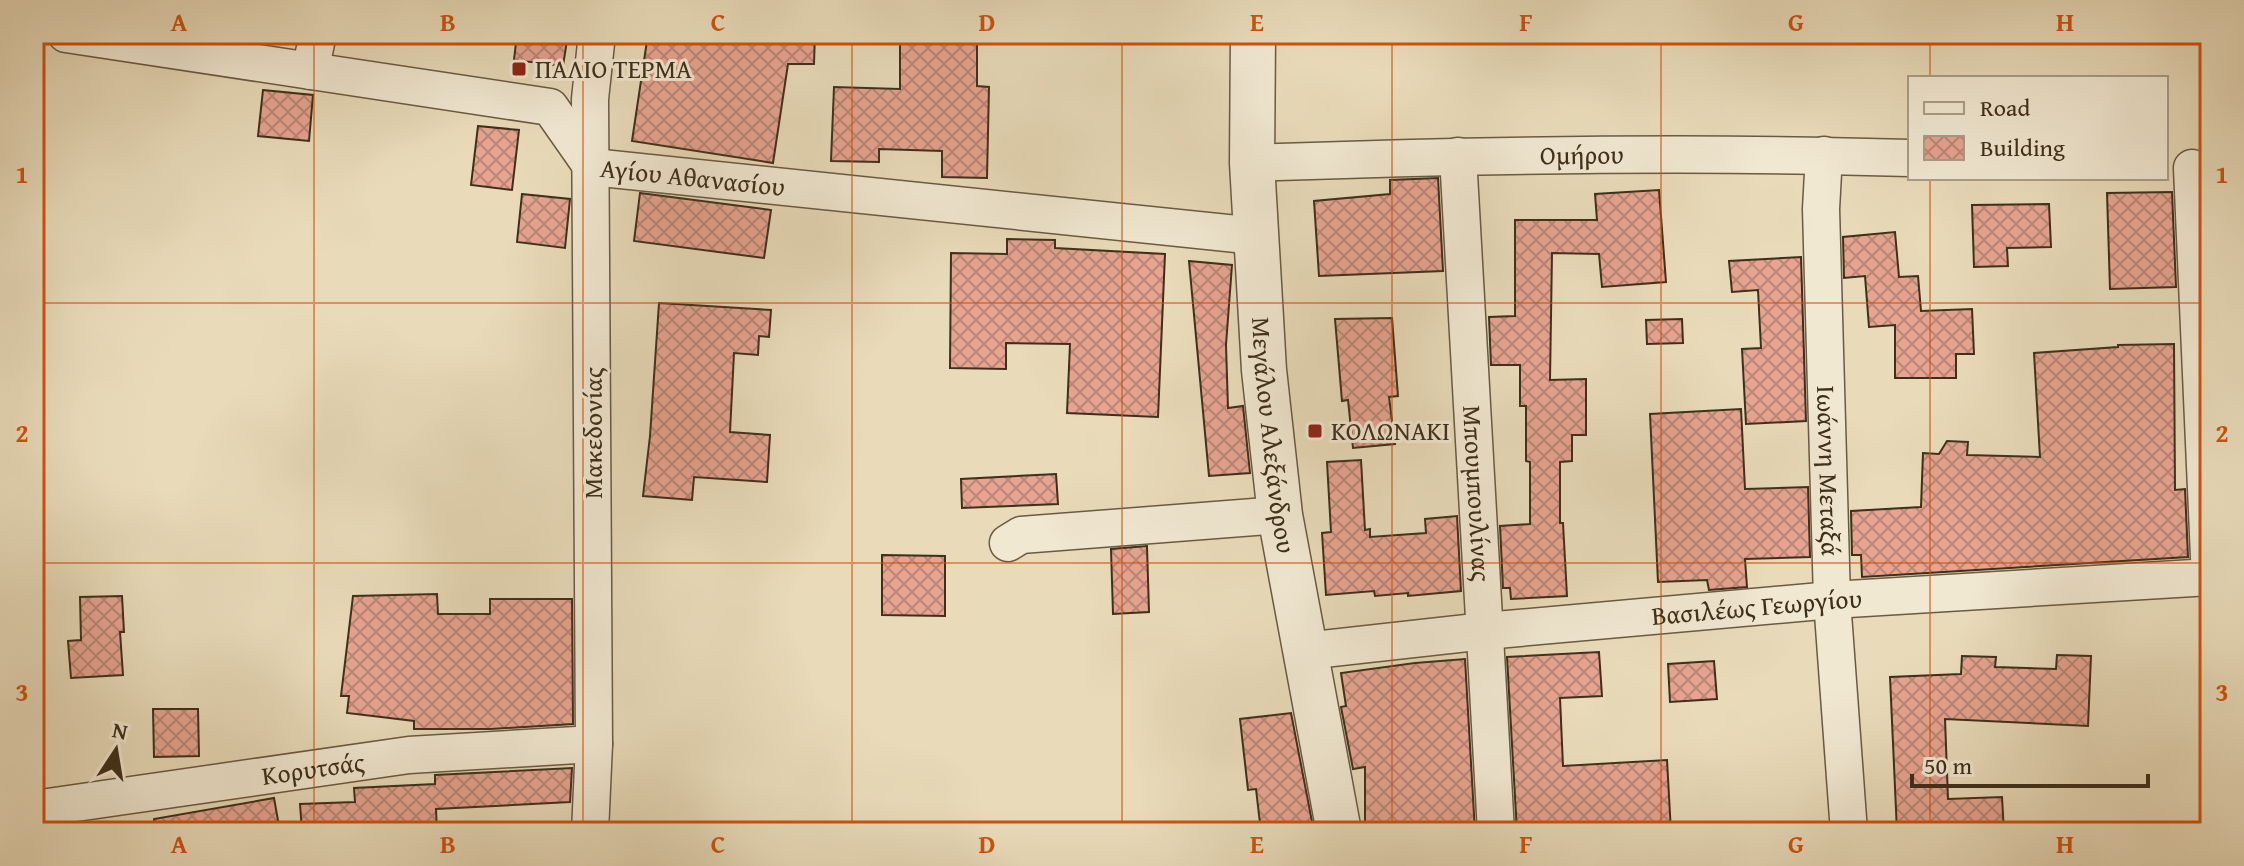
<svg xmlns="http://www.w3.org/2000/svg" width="2244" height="866" font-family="'Gentium Book Plus',serif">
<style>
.building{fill:url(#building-cross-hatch);stroke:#3e2f1a;stroke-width:2}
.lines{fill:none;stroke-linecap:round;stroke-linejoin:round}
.minor-casing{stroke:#695a42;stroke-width:39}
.tertiary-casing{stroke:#695a42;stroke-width:47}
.minor{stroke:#f1e8d2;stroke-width:36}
.tertiary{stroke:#f1e8d2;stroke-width:44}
.grid{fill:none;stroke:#ce530e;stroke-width:2;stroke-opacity:0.55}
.poi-dot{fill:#8f2418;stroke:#f1e8d2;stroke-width:3}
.labels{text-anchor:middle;stroke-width:6;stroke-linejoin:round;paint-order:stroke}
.poi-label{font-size:26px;fill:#3e2f1a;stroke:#f1e8d2;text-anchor:start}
.street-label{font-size:26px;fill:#3e2f1a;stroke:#f1e8d2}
.neatline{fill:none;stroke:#ce530e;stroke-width:3}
.grid-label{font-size:26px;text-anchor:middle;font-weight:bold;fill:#ce530e}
</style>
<defs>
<pattern id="building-cross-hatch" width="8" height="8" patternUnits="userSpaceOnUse" patternTransform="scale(2)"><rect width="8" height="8" fill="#e6a491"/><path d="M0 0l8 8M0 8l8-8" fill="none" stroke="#bc8676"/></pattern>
</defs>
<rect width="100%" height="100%" fill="#e9dbba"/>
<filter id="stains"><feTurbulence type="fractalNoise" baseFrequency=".0025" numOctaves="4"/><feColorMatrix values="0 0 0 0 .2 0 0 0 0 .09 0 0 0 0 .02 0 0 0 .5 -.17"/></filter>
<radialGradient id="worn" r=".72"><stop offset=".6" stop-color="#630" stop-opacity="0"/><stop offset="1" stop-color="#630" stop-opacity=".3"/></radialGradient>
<!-- building -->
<path class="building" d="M517,34H568L563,66L514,60Z
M648,34H815L814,64H788L773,163L632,141Z
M900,34H977V86L989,87L987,178L942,177V151L879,149V162L831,161L834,87L900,89Z
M263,90L313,95L309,141L258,136Z
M478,126L519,130L512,190L471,185Z
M1438,178L1443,271L1319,276L1314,201L1390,194V180Z
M1659,190L1666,282L1602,287L1599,254L1552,253L1550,380L1586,379V435H1572V461L1560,462V523H1563L1567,596L1511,599L1510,588H1503L1500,526L1530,524V462L1526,461V406H1520V365H1491L1489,317L1515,316V220H1597L1595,194Z
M2172,192L2176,287L2110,289L2107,193Z
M640,193L771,210L764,258L634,241Z
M522,194L570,199L565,248L517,242Z
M2049,204L2051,247L2007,248L2008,266L1974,267L1972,205Z
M1895,232L1899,277L1918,276L1921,311L1972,309L1974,354H1956V378H1895V325L1869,327L1865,276L1844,278L1843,237Z
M1007,239L1055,240V248L1165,254L1158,417L1067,413L1070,344L1006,343V369L950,368L951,253L1007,254Z
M1801,257L1806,421L1746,424L1742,349L1761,348L1758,290L1732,292L1729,261Z
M1189,261L1232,265L1226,345L1228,408L1243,406L1250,473L1209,476Z
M659,303L771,310L769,337L759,336L758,355L734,353L730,432L770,435L767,482L694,477L692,500L643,496L650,436Z
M1392,318L1398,396L1389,397L1395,444L1353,448L1348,400L1342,401L1335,319Z
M1682,319L1683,343L1647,344L1646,320Z
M2174,344L2175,490L2185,489L2188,557L1862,577L1861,555H1852L1851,511L1921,507L1923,453L1939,454L1947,441L1968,442L1967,455L2040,457L2034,353L2118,347V345Z
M1741,409L1745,489L1808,487L1810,557L1745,559L1747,587L1709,590L1707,580L1658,582L1650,414Z
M1361,460L1365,530L1370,529V537L1426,533L1425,519L1457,516L1461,591L1408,596V593L1375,596L1374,591L1326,595L1322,533L1331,532L1327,462Z
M1056,474L1058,504L962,508L961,479Z
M1147,546L1149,612L1113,614L1111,549Z
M882,555L945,556V616L882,615Z
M437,594L438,614H490V599H572L573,724L491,729H414V721L347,713L349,696H341L353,596Z
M122,596L124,632H120L123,675L71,678L68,641L81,640L80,597Z
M1599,652L1602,696L1560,698L1563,766L1667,760L1671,832H1517L1507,657Z
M2057,655L2091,656L2088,726L1945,719L1948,799L2002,797L2004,832H1897L1890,677L1961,674L1962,656L1996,657L1995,667L2056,669Z
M1465,659L1475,832H1365V767L1353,769L1341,707L1346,706L1341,673L1415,663Z
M1714,661L1717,699L1670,702L1668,664Z
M153,709H198L199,756L154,757Z
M1291,713L1314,832H1261L1256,789L1248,790L1240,719Z
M572,768L570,802L436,809L437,832H302L300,804L355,802L354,788L435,784V775Z
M274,798L279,826L242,832H155L154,819Z"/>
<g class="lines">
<defs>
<g id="minor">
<path id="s1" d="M66,34L550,107L592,167L1256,236"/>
<path d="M310,71L318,34"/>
<path id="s2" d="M1824,155L1821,209L1832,600L1849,832"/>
<path id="s3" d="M1458,156L1496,832"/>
<path id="s4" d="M1252,163C1471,155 1691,151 1910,158"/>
<path d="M2192,168L2210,580"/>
<path d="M1008,543L1021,535L1280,515"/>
<path id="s5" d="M1305,651L1485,631L1832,600L2210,577"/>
<path id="s6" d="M34,809L409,755L594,744"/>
<path d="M590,832L594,744L590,99L597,34"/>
</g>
<g id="tertiary">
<path id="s7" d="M1253,34L1252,163L1264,370L1280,515L1339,832"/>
</g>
</defs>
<!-- minor casing -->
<use href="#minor" class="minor-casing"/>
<!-- tertiary casing -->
<use href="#tertiary" class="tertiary-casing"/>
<!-- minor -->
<use href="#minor" class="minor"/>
<!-- tertiary -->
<use href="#tertiary" class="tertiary"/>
</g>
<!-- grid -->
<path class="grid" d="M314,34V832M583,34V832M852,34V832M1122,34V832M1392,34V832M1661,34V832M1930,34V78M1930,178V832M34,303H2210M34,563H2210"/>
<!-- markers -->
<g class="poi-dot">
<rect x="511" y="61" width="16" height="16" rx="4"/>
<rect x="1307" y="423" width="16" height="16" rx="4"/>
</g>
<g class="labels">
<!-- poi labels -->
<g class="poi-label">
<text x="535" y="78">ΠΑΛΙΟ ΤΕΡΜΑ</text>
<text x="1331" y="440">ΚΟΛΩΝΑΚΙ</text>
</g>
<!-- street labels -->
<g class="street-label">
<text dy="9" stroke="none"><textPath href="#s4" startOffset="330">Ομήρου</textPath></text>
<text dy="9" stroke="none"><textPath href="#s1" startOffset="664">Αγίου Αθανασίου</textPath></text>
<text transform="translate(593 433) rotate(-90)" y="9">Μακεδονίας</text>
<text dy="9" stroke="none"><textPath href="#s7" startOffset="402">Μεγάλου Αλεξάνδρου</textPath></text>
<text dy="9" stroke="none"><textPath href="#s2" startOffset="316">Ιωάννη Μεταξά</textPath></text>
<text dy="9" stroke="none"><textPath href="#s3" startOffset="338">Μπουμπουλίνας</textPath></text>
<text dy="9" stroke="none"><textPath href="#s5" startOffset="454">Βασιλέως Γεωργίου</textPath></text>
<text dy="9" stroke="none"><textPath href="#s6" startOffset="282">Κορυτσάς</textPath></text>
</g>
</g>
<!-- margin -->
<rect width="2244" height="866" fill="none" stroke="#e9dbba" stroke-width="88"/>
<!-- legend -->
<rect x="1908" y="76" width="260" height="104" fill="#f1e8d2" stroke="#a99e88" stroke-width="2"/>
<rect x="1924" y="102" width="40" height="12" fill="#f1e8d2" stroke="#a99e88" stroke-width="2"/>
<text x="1980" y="116" font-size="24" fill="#3e2f1a">Road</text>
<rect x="1924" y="136" width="40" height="24" fill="url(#building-cross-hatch)" stroke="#a99e88" stroke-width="2"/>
<text x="1980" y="156" font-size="24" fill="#3e2f1a">Building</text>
<!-- north arrow -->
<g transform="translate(116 750) rotate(12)" stroke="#f1e8d2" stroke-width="6" paint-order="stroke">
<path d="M0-6L14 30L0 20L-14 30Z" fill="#3e2f1a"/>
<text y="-12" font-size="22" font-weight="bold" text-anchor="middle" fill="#3e2f1a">N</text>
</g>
<!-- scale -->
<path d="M1912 774v12h236v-12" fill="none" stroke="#3e2f1a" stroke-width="4"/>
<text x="1924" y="774" font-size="24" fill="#3e2f1a" stroke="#f1e8d2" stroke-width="6" paint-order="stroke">50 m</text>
<rect x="44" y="44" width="2156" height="778" class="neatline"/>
<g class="grid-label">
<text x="179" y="31">A</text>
<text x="448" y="31">B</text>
<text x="718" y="31">C</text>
<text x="987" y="31">D</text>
<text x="1257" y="31">E</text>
<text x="1526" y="31">F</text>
<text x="1796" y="31">G</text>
<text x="2065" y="31">H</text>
<text x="22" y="183">1</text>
<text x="2222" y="183">1</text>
<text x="22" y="442">2</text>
<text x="2222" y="442">2</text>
<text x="22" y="701">3</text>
<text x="2222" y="701">3</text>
<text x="179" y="853">A</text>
<text x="448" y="853">B</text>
<text x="718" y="853">C</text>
<text x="987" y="853">D</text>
<text x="1257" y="853">E</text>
<text x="1526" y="853">F</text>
<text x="1796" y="853">G</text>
<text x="2065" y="853">H</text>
</g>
<rect width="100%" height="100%" filter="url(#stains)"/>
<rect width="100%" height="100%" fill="url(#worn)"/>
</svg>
